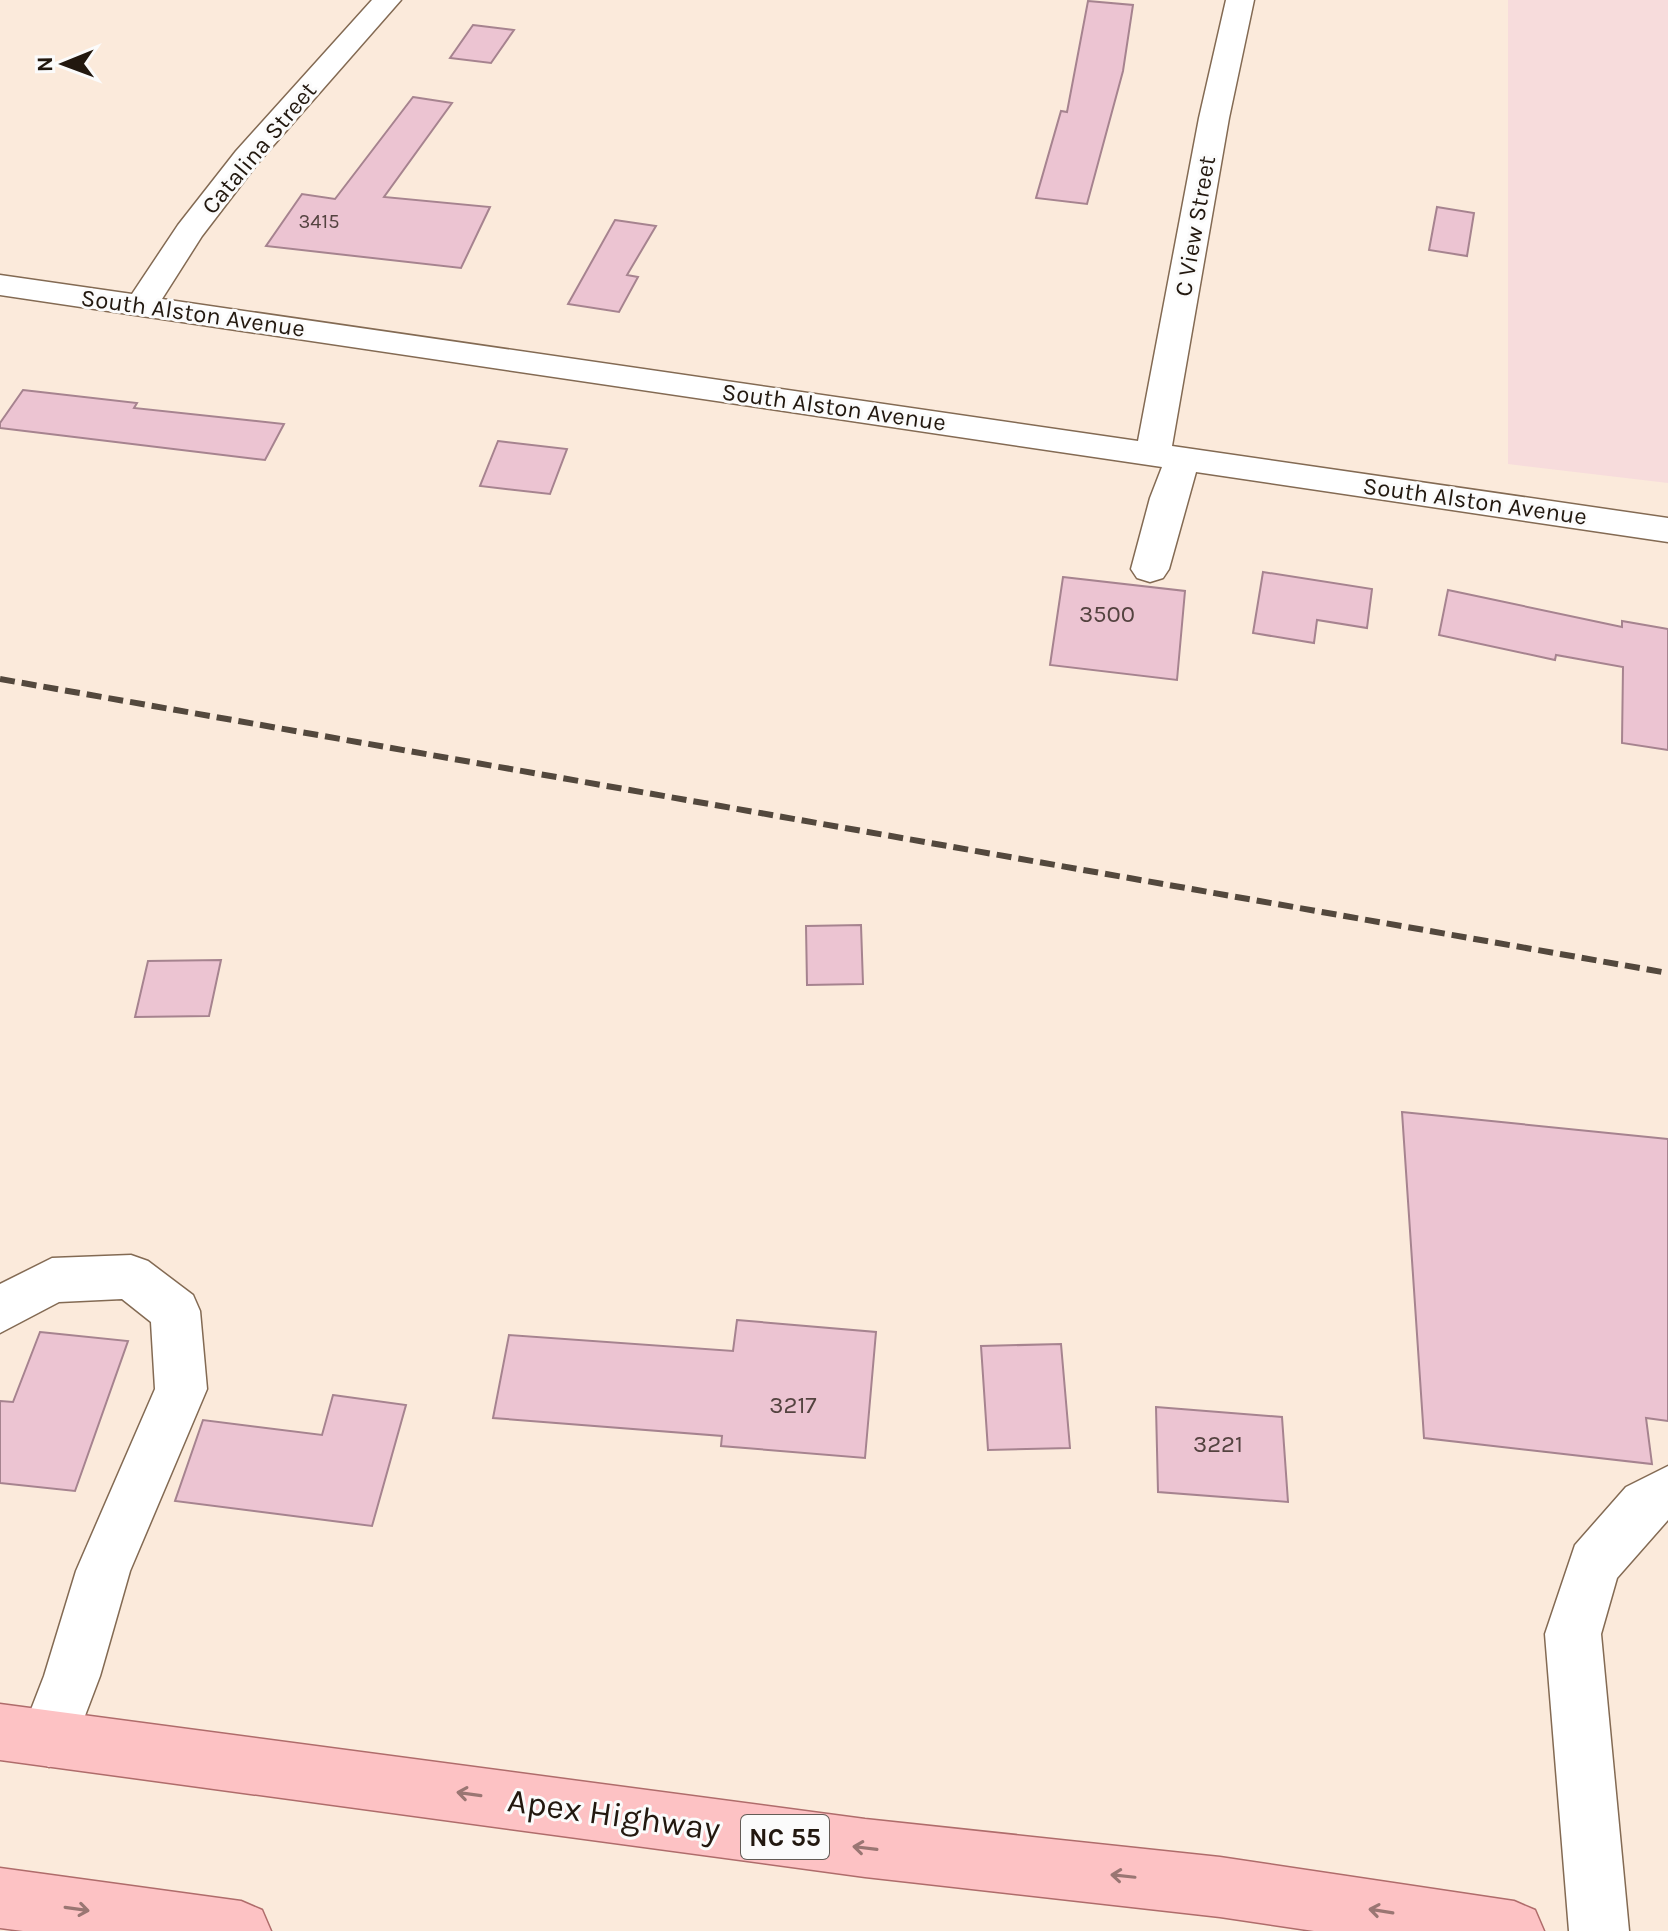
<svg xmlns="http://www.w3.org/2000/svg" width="1668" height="1931" font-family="Karla,sans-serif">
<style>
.industrial{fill:#f7dcdc}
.building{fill:#ecc4d2;stroke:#a6838f;stroke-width:2}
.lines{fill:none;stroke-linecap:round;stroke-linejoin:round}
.minor-casing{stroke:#836a53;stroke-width:3}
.major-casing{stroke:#af6c6b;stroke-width:3}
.minor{fill:#fff;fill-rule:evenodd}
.major{fill:#fdc2c4;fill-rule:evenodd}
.rail{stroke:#53483d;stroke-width:6;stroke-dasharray:15 7;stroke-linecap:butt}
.oneway{stroke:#9a7673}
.labels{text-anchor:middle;stroke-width:6;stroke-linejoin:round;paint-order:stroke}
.far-number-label{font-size:20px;fill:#544340}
.far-street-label{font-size:24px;fill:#22180f;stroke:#fbfbfb}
.number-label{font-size:24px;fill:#544340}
.shield{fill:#fbfbfb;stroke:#635c56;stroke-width:2}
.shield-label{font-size:26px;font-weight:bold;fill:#22180f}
.near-street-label{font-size:34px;fill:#22180f;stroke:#fbfbfb}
</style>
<rect width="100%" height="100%" fill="#fbeadb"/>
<!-- industrial -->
<path class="industrial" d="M1508,0H1668V483L1508,464Z"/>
<!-- building -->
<path class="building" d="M1088,1L1133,5L1123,71L1087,204L1036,198L1061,111L1067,112Z
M473,25L514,30L491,63L450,58Z
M413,97L452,103L384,197L490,207L461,268L266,246L302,194L335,199Z
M1437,207L1474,213L1467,256L1429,250Z
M615,220L656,226L627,275L638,277L619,312L568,304Z
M23,390L137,403L134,408L284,424L265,460L0,428V423Z
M498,441L567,449L550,494L480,486Z
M1263,572L1372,589L1367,628L1317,620L1314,643L1253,633Z
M1063,577L1185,591L1177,680L1050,665Z
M1448,590L1622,627V621L1668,629V750L1622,743L1623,667L1556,655L1555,660L1439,635Z
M861,925L863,984L807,985L806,926Z
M221,960L209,1016L135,1017L148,961Z
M1402,1112L1668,1139V1421L1646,1418L1652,1464L1424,1438Z
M737,1320L876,1332L865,1458L721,1446L722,1436L493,1418L509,1335L733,1351Z
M40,1332L128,1341L75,1491L0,1483V1401L13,1402Z
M1061,1344L1070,1448L988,1450L981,1346Z
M333,1395L406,1405L372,1526L175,1501L203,1420L322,1435Z
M1156,1407L1282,1417L1288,1502L1158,1492Z"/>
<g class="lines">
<defs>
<path id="minor" d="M372,0H401L258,163L202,236L162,299L1138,441L1199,118L1226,0H1254L1229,118L1172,446L1668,518V542L1196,472L1169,569L1163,578L1150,582L1137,578L1131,569L1150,498L1162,467L0,295V275L132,294L178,225L236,151Z
M131,1255L148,1261L193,1295L200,1311L207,1389L130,1571L100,1676L69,1758L49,1767L29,1758L20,1738L44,1676L76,1571L155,1389L151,1322L122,1299L59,1302L0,1333V1284L52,1258Z
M1668,1466V1520L1617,1578L1601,1634L1629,1931H1569L1545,1634L1575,1545L1626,1487Z"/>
<path id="major" d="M0,1704L865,1819L1220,1857L1514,1901L1535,1910L1544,1931H1314L1220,1917L865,1877L0,1760Z
M0,1868L241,1901L262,1910L271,1931H23L0,1928Z"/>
</defs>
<!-- minor casing -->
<use href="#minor" class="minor-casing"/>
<!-- major casing -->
<use href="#major" class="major-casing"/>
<!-- minor -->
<use href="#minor" class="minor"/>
<!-- major -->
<use href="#major" class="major"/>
<!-- rail -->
<path class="rail" d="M0,679L1668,973"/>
</g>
<!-- one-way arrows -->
<defs><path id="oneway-shaft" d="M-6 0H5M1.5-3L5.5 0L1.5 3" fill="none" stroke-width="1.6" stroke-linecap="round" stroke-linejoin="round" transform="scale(2)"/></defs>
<g class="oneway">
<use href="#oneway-shaft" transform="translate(469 1794) rotate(-172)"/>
<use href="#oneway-shaft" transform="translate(865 1848) rotate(-173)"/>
<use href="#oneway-shaft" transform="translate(1123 1876) rotate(-174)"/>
<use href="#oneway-shaft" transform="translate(77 1909) rotate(8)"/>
<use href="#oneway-shaft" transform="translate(1381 1911) rotate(-171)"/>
</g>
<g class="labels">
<!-- far-number labels -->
<g class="far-number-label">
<text x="319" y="228">3415</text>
</g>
<!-- far-street labels -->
<g class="far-street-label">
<text transform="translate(259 148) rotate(-50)" y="8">Catalina Street</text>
<text transform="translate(1195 226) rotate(-80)" y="8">C View Street</text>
<text transform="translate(193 313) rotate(8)" y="8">South Alston Avenue</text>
<text transform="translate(834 407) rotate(8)" y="8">South Alston Avenue</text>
<text transform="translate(1475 501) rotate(8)" y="8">South Alston Avenue</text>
</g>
<!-- number labels -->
<g class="number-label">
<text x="1107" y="622">3500</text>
<text x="793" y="1413">3217</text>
<text x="1218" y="1452">3221</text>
</g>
<!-- shield labels -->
<rect class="shield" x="741" y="1815" width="88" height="44" rx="6"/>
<g class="shield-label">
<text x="785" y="1846">NC 55</text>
</g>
<!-- near-street labels -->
<g class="near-street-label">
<text transform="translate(614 1814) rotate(8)" y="12">Apex Highway</text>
</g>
</g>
<!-- north arrow -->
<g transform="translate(64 64) rotate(269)" stroke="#fbfbfb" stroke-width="6" paint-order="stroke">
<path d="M0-6L14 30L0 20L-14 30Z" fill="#22180f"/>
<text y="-12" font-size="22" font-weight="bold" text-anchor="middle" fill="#22180f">N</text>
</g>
</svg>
